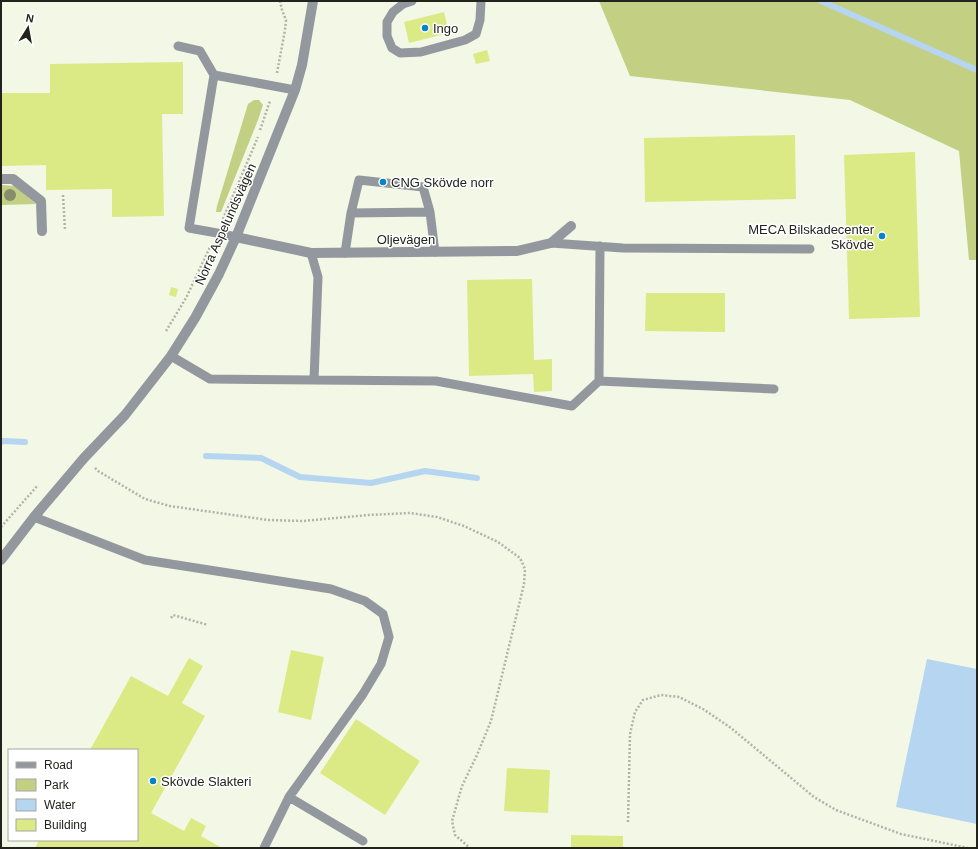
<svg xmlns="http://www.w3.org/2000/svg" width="978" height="849" font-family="Helvetica,sans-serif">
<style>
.green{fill:#c3cf83}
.water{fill:#b5d5f0}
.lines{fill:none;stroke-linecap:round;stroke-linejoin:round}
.stream{stroke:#b5d5f0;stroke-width:6}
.building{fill:#dbea85}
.path{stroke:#b0b3a5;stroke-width:2.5;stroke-dasharray:2 2;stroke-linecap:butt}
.service{stroke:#92989e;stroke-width:9}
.minor{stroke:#92989e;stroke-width:10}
.tertiary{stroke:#92989e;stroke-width:10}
.tree{fill:#878c6c}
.poi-dot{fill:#0483cb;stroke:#fff;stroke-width:1.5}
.labels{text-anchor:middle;stroke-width:3;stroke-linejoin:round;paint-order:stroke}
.poi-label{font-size:13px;fill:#21231c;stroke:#fff;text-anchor:start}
.street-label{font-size:13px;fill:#21231c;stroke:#fff}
</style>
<rect width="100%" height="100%" fill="#f3f7e5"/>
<!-- green -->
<path class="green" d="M599,1H977V260H969L959,151L850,100L630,76Z
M254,100H259L263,105L258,120L221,212H216L217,206L248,104Z
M1,185L15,186L36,204L1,205Z"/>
<!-- water -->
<path class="water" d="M927,659L977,669V824L896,807Z"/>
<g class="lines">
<!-- stream -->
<path class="stream" d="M821,1L977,70
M1,442L3,441L25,442
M206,456L261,458L300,477L371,483L425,471L477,478"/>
</g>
<!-- building -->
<path class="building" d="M444,12L449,33L409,43L404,22Z
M487,50L490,61L476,64L473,54Z
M183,62V114H162L164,216L112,217V189L46,190V165L1,166V93H50V64Z
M795,135L796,199L645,202L644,138Z
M915,152L920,317L849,319L844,155Z
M532,279L534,360L552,359V391L534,392L533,374L469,376L467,280Z
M171,287L178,289L176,297L169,295Z
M646,293H725V332L645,331Z
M291,650L324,657L311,720L278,712Z
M189,658L203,666L182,703L205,716L151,813L184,831L191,818L206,826L201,836L222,848H35L39,840H137V750H90L131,676L168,696Z
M356,719L420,761L385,815L320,773Z
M507,768L550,770L548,813L504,811Z
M571,835L623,836V848H571Z"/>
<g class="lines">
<!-- path -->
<path class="path" d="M277,73L285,30L286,20L282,10L280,1
M260,130L270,101
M63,195L65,230
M223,219L258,137
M166,331L186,298L210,247
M95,468L98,471L145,499L170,506L268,520L303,521L369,515L410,513L437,517L464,526L498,542L520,558L525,569L524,584L491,721L477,755L462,786L452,821L455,835L470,848
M1,527L38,485
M171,618L173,615L208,625
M628,822L630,734L635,712L643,700L661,695L679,697L703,709L731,728L814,797L836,810L901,834L968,848"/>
<!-- service -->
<path class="service" d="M412,1L403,4L393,12L387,22V36L392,48L400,53L421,52L465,40L476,34L480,20L481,1
M178,46L200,51L214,75L295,90
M214,75L189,228L217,233L236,237
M351,213L359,180L423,187L430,212
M551,243L623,248L810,249
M600,246L599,381L774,389
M311,253L318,277L314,380
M345,253L351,213L430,212L435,252
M171,356L210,379L436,381L572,406L599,381
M34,517L145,560L331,589L365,601L383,614L389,637L381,664L363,694L289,797L264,848
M289,797L363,841"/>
<!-- minor -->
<path class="minor" d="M1,179H13L41,201L42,231
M236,237L311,253L517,251L551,243L571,226"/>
<!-- tertiary -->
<path class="tertiary" d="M1,560L34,517L84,458L125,415L171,356L195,318L219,274L236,237L295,90L302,65L313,1"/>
</g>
<!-- trees -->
<circle class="tree" cx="10" cy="195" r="6"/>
<!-- markers -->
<g class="poi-dot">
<circle cx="425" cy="28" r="4"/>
<circle cx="383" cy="182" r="4"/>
<circle cx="882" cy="236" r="4"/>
<circle cx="153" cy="781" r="4"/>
</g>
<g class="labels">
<!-- poi labels -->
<g class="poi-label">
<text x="433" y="33">Ingo</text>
<text x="391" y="187">CNG Skövde norr</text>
<text x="874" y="234" text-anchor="end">MECA Bilskadecenter<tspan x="874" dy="15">Skövde</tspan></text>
<text x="161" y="786">Skövde Slakteri</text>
</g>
<!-- street labels -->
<g class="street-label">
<text transform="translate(225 224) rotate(-66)" y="5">Norra Aspelundsvägen</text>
<text x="406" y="244">Oljevägen</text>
</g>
</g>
<!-- border -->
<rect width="978" height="849" fill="none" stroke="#21231c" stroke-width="4"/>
<!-- legend -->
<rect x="8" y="749" width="130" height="92" fill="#ffffff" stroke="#a6a7a4"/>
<rect x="16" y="762" width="20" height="6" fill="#92989e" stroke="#a6a7a4"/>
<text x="44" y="769" font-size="12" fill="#21231c">Road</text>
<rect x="16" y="779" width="20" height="12" fill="#c3cf83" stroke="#a6a7a4"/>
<text x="44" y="789" font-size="12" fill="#21231c">Park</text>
<rect x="16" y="799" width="20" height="12" fill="#b5d5f0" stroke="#a6a7a4"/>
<text x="44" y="809" font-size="12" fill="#21231c">Water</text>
<rect x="16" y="819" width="20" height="12" fill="#dbea85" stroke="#a6a7a4"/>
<text x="44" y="829" font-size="12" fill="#21231c">Building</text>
<!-- north arrow -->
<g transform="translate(28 28) rotate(11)" stroke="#ffffff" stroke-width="3" paint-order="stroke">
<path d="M0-3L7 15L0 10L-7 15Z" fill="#21231c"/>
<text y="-6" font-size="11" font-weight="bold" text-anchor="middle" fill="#21231c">N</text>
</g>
</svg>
